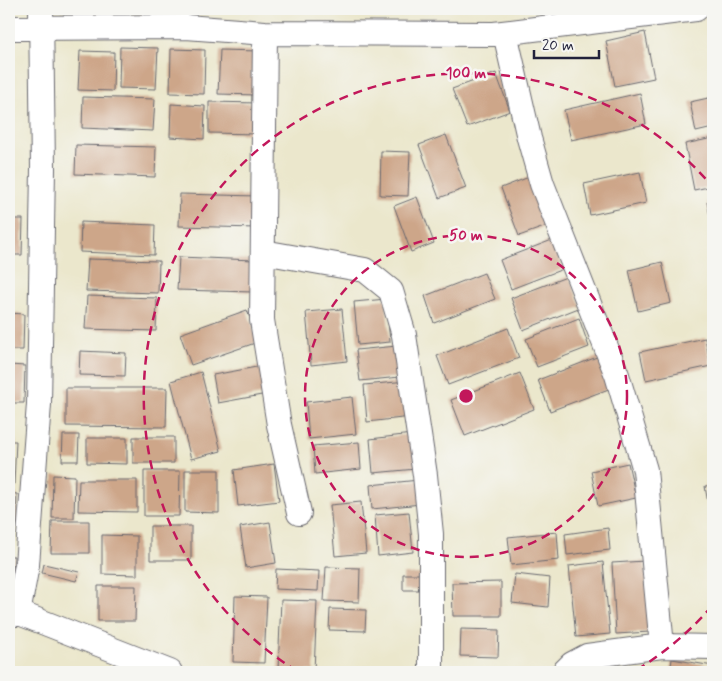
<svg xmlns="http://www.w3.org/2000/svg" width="722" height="681" font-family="Mynerve,sans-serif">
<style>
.building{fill:#cda689}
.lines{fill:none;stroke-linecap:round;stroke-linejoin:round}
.minor-casing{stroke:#68676e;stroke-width:26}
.minor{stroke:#fff;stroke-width:24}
.ring{fill:none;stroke:#c2185b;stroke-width:2.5;stroke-dasharray:9 6}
.centre{fill:#c2185b;stroke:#f6f6f2;stroke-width:2.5}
.ring-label{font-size:15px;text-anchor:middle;font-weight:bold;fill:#c2185b;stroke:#f6f6f2;stroke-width:5;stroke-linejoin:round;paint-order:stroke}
</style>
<rect width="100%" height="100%" fill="#f6f6f2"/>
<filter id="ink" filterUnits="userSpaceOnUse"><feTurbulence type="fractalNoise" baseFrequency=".02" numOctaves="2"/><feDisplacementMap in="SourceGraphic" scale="10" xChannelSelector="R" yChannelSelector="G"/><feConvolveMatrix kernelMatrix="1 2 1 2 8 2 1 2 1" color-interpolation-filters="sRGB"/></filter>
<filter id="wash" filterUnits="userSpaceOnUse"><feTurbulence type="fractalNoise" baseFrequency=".0096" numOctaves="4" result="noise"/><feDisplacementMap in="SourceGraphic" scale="20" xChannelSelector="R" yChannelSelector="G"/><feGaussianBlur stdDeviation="1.12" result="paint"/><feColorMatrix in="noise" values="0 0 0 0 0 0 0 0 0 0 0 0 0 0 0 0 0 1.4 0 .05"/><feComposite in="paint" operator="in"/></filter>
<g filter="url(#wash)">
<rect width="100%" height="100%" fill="#ebe7cc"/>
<g id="blocks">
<!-- building -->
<path class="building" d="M169,9H207V12L168,11Z
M375,9H411V12L376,16Z
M645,32L654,78L615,86L606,41Z
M120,47L158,48L156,89L119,88Z
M171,49L205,50L204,94L170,93Z
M220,50L259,51L258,95L218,94Z
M80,51L114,52L113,91L78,90Z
M496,73L510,111L467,127L452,89Z
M640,93L646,124L571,140L564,110Z
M83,97L155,99L153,131L82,128Z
M713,97V128L696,132L690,102Z
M209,102L259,103L258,134L209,133Z
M171,104L205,106L204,139L170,137Z
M446,135L466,188L439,198L419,145Z
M713,138V186L694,190L685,144Z
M76,145L156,147L155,177L75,174Z
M381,151L410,152L408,196L380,195Z
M640,172L646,203L590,215L584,184Z
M529,177L547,226L519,236L501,188Z
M180,194L257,196L256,228L179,226Z
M417,197L434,243L411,252L394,206Z
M713,201V226H712L707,202Z
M9,219H23L22,255H9Z
M81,222L155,225L154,255L80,252Z
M552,240L563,269L511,289L500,260Z
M179,257L254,260L253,292L177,290Z
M88,259L159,261L158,293L86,291Z
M662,262L671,303L638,311L629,270Z
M484,273L495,299L434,323L425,296Z
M569,276L581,307L523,330L511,298Z
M87,296L157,298L156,331L85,329Z
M386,299L390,342L358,345L354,302Z
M342,309L347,361L311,365L306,312Z
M247,310L258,342L191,365L180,334Z
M9,313L24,314L23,350H9Z
M579,318L589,347L537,367L526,339Z
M508,328L519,358L448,385L437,356Z
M705,338L711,366L646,380L640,352Z
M397,346L400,377L360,381L356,350Z
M80,351L126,353L125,376L79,375Z
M602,355L614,387L550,411L538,380Z
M9,365L25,366L24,403H9Z
M262,366L267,394L218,403L213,375Z
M201,372L221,451L191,459L171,381Z
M520,373L534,409L465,436L451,400Z
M407,381L411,417L367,422L364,385Z
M66,388H167L166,427L66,426Z
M352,397L356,434L309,439L306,402Z
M412,434L416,469L373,473L370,439Z
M63,435H79L78,461H62Z
M133,437H174V463H133Z
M87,438H127V464L87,463Z
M9,441H16L14,484H9Z
M359,442L361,469L315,474L313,446Z
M628,463L636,498L598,506L591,471Z
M274,464L279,501L238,506L234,470Z
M185,470H219V513L185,512Z
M144,471H180L179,516H144Z
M53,475L75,476L74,518H52Z
M79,480H137V512L78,511Z
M419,480L421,504L372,509L370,485Z
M713,485V527H712L705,486Z
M9,493L17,494L16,524H9Z
M361,502L366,553L335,556L330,505Z
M409,512L413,552L378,556L375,515Z
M52,521H89V553H51Z
M270,522L276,563L246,568L240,527Z
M150,526H191V560H150Z
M608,528L610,550L567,555L565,534Z
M557,532L559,560L511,565L508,537Z
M102,535L137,536V575L102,574Z
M9,556H14L13,573H9Z
M645,561L650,632L616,634L612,563Z
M603,562L610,634L576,637L569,566Z
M44,564L79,572L76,581L42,573Z
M326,567L360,568L359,602L324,601Z
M276,569L319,571L318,591L275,589Z
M710,571H713V598H712Z
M403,574H421L420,590H403Z
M515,574L550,578L548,607L512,603Z
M501,582V616H453L452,583Z
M98,586H136L135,621H98Z
M235,596L267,597L264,663L233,662Z
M281,600L317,601L314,671L278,670Z
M330,609L366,610L365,631L329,630Z
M461,629L499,630L498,657L460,656Z
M672,659L713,666V672H670Z"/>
</g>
</g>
<g filter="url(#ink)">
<use href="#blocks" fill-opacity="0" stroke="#68676e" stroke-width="1"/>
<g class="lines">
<defs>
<path id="minor" d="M9,28L186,27L265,33L494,34L696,9
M265,33L262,320L279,425L299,513
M505,33L529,138L542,184L617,375L645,470L662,646
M263,252L365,270L391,291L404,335L425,475L431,534V672
M9,609L170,672
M18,614L27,565L39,404L43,169L41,9
M564,672L572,664L587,656L662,646L713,647"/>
</defs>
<!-- minor casing -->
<use href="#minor" class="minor-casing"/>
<!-- minor -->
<use href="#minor" class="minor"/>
</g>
</g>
<!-- distance rings -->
<g class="ring">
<circle cx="466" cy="396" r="161"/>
<path d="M712 606A323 323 0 0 1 635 671M297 671A323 323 0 1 1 712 186"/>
</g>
<circle cx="466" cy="396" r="8" class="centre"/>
<g class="ring-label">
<text x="466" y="78">100 m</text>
<text x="466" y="240">50 m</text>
</g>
<!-- margin -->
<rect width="722" height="681" fill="none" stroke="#f6f6f2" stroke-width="30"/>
<!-- scale -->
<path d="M534 50v8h65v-8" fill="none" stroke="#22223b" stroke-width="2.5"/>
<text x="542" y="50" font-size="15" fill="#22223b" stroke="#f6f6f2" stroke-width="4" paint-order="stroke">20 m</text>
</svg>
